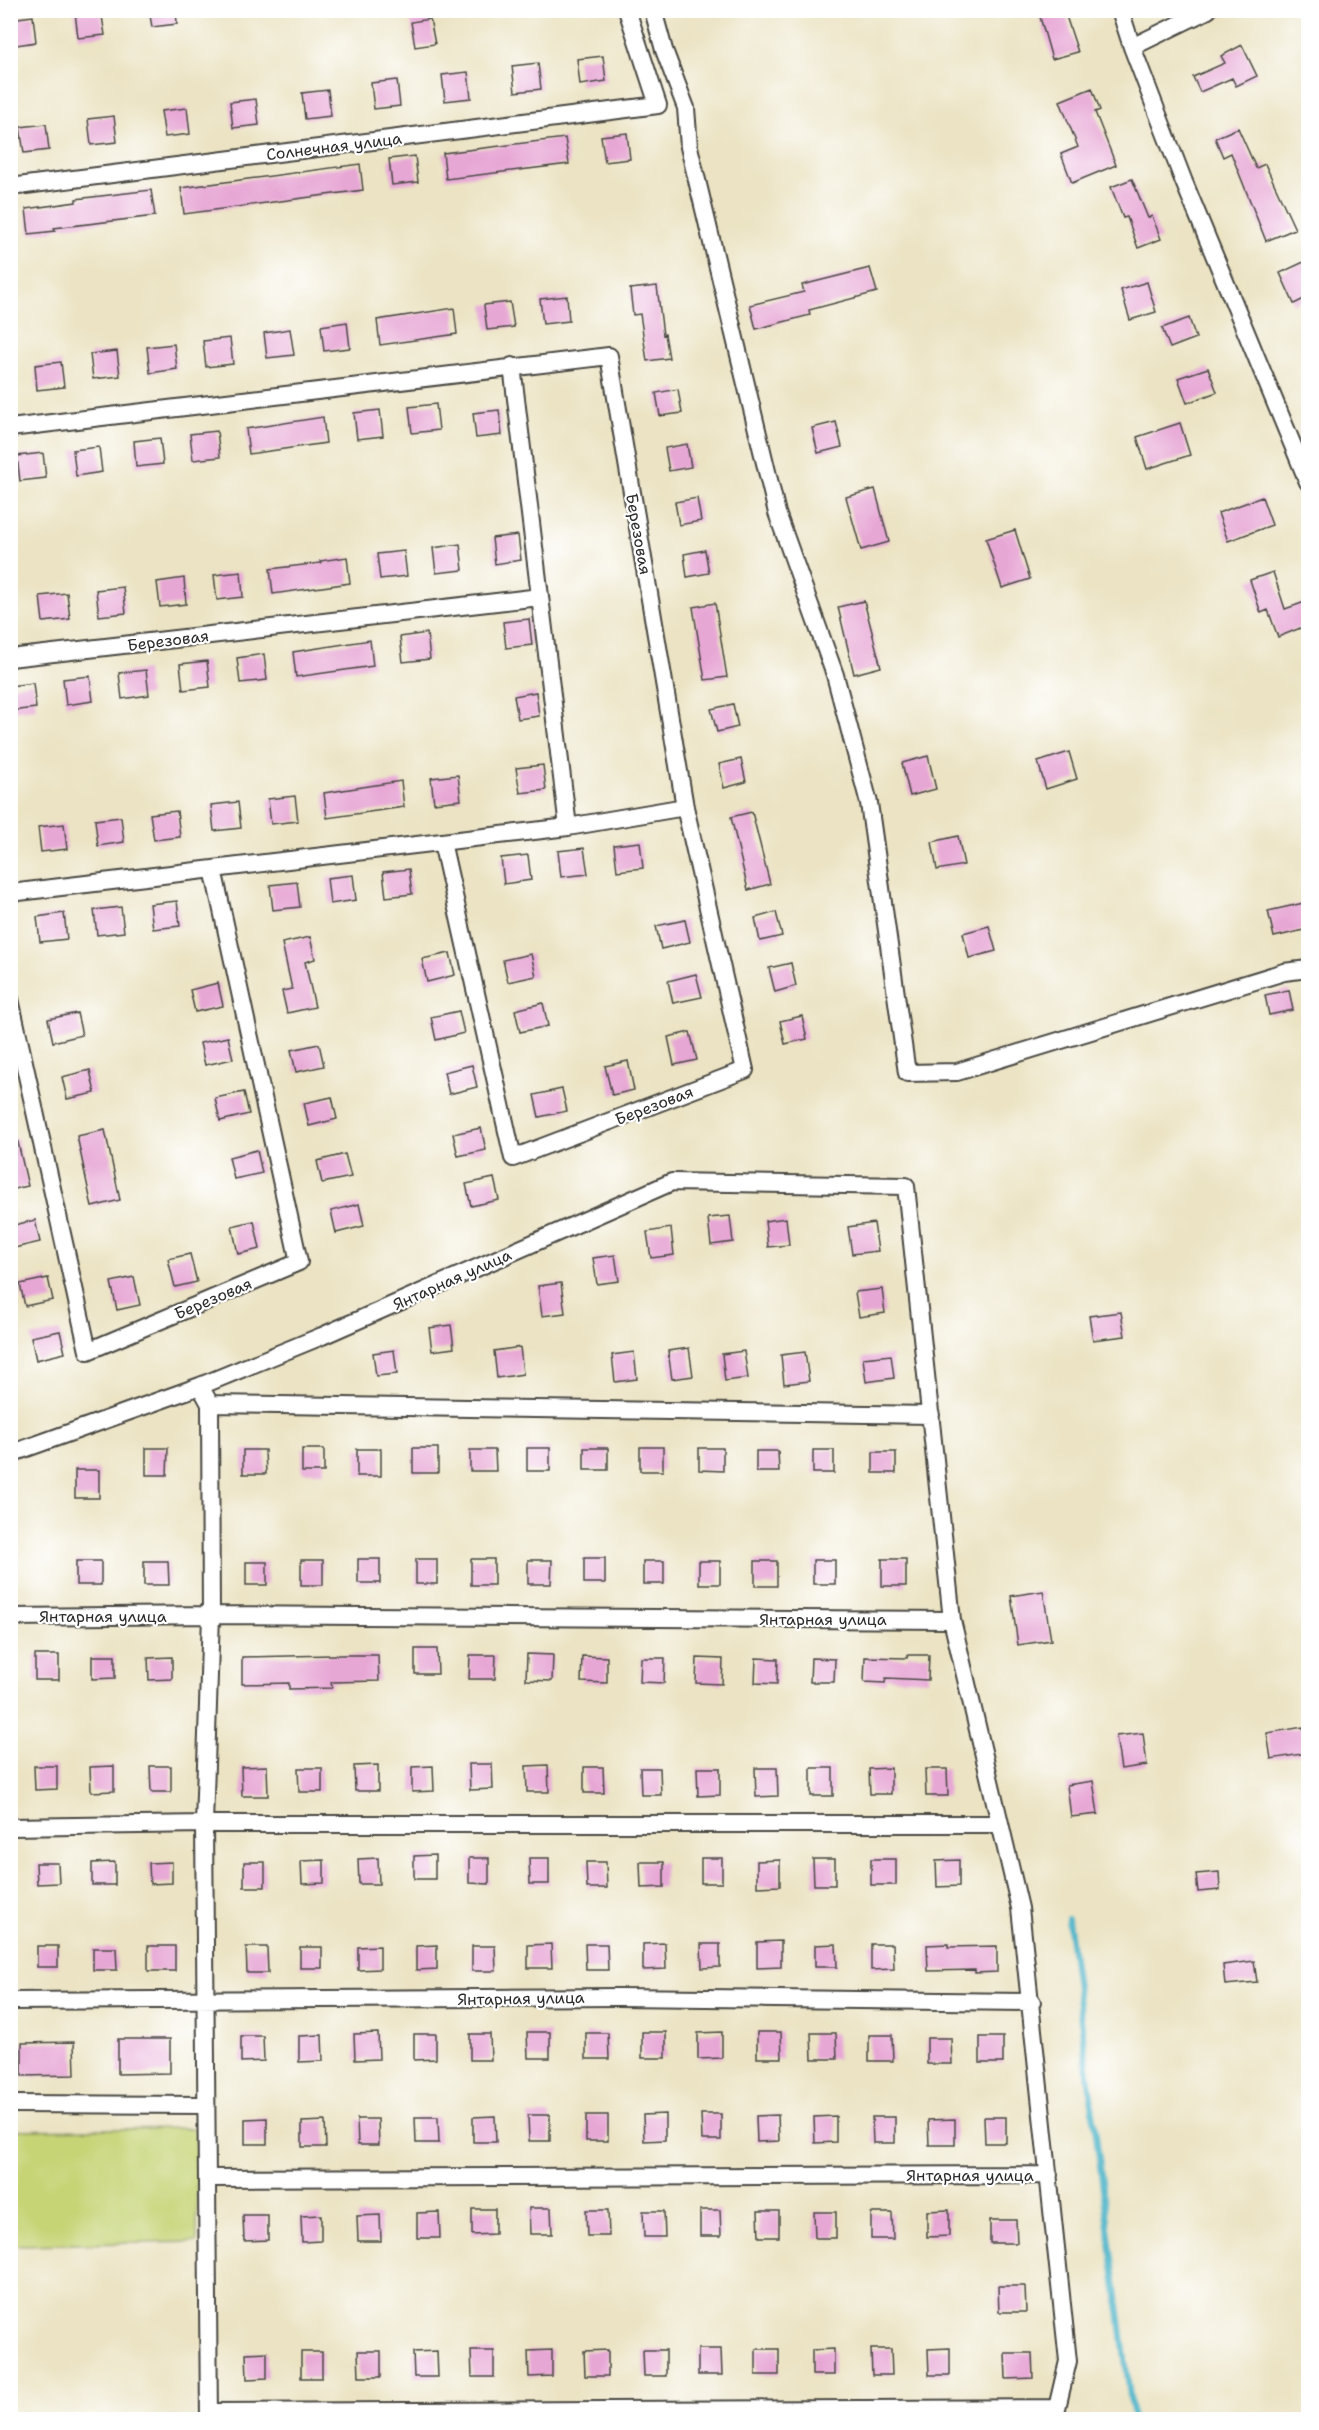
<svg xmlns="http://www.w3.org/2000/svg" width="1319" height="2430" font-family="'Shantell Sans',sans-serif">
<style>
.green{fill:#c6d476;stroke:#788050;stroke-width:1.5}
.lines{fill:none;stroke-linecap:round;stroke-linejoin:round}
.stream{stroke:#49b3c7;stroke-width:6}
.building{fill:#e7a7d5}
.minor-casing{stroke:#484742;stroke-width:20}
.minor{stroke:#fff;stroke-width:16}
.labels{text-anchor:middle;stroke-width:4.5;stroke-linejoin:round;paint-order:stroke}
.street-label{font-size:16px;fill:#2b2b2b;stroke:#fff}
</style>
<rect width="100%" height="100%" fill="#fff"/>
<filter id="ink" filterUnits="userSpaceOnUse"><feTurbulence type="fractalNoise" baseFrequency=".0167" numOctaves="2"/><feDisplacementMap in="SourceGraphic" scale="12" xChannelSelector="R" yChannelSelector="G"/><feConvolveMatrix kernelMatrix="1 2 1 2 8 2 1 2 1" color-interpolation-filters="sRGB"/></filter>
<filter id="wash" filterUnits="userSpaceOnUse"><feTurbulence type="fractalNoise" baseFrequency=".008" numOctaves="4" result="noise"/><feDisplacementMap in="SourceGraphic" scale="24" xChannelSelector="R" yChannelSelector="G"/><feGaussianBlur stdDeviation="1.35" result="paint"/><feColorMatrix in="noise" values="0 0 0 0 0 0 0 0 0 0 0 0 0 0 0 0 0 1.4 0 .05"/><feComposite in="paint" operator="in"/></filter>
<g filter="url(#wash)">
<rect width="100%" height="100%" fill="#ebe3c3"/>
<!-- green -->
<path class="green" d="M196,2128L197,2242L11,2245V2130Z"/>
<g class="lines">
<!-- stream -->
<path class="stream" d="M1068,1919L1133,2420"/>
</g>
<g id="blocks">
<!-- building -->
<path class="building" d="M101,10L105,35L78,38L75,12Z
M149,10H176L177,24L152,27Z
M1038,10H1064L1078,52L1052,59Z
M33,16L36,42L10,46V19Z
M430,19L435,44L415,47L411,22Z
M1242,45L1257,76L1236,86L1232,78L1200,92L1193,77L1225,63L1221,56Z
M603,56L606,81L580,85L577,59Z
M538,63L541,89L515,92L512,66Z
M468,72L471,98L445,101L442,75Z
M397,80L400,106L374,109L371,83Z
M1092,88L1100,110L1095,112L1116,165L1072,183L1061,154L1078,147L1060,101Z
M328,90L331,116L305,119L302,93Z
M256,99L259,125L233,128L230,102Z
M187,108L190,134L165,137L161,111Z
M114,116L117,142L91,145L88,119Z
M46,124L49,150L24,153L20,127Z
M1238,128L1256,168L1265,164L1295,229L1266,241L1231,153L1223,157L1215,138Z
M627,133L630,159L605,162L601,136Z
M565,138L569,164L446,179L443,153Z
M415,156L418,182L392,185L389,159Z
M360,164L363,190L184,214L181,188Z
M1132,179L1148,218L1152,216L1161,239L1138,248L1127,217L1123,218L1111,187Z
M151,190L155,216L54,228L55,231L29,234L26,209L76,202V199Z
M1308,260V297L1294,304L1280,273Z
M870,268L877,292L809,310L810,315L756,329L750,305L804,292L802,285Z
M1147,282L1156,312L1130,320L1121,290Z
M657,286L663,335L665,334L669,358L647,361L640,314L633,315L630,289Z
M567,296L569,321L543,324L540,299Z
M510,302L514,327L487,330L484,305Z
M454,308L457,334L380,345L377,320Z
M1189,318L1196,338L1170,348L1162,328Z
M347,322L350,348L324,351L321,326Z
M290,329L294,355L267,358L264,333Z
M230,338L233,364L206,367L203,341Z
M174,344L177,369L150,373L147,347Z
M117,351L120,376L93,379L90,354Z
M61,362L64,387L37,390L35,365Z
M1208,368L1217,392L1187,403L1178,378Z
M678,389L682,413L660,416L656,393Z
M436,404L439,430L412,433L409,407Z
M380,410L383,436L357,439L354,413Z
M499,410L502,435L476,438L473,413Z
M323,417L326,443L249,454L246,429Z
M836,422L842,447L818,453L812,428Z
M1180,423L1190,455L1147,469L1137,437Z
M217,431L220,457L193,460L190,434Z
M160,438L163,464L136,467L134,441Z
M687,444L691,467L669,471L665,448Z
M99,447L102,472L76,476L73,450Z
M43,453L46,478L20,481L17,456Z
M875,489L889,542L861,550L846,497Z
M1262,497L1272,525L1228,541L1218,513Z
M697,498L701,521L679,525L675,502Z
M1015,530L1030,579L1002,588L986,539Z
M518,535L521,560L495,564L492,538Z
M460,544L463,570L436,573L433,548Z
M705,550L709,573L687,577L684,554Z
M404,551L407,576L380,579L377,554Z
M347,557L350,583L273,594L270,569L321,563L320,561Z
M241,572L243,597L217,600L214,575Z
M1273,572L1285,609L1305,602L1308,611V625L1278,637L1268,610L1261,613L1250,580Z
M184,578L186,604L160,607L157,582Z
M123,587L126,613L99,616L96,590Z
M67,593L70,619L43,622L40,596Z
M864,601L881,667L854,674L838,607Z
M715,603L727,677L705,680L693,607Z
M529,619L532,645L506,648L503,622Z
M427,633L430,659L403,662L400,637Z
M370,640L373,666L296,677L293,652Z
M264,654L267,680L240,683L237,658Z
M207,661L210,687L183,690L180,664Z
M146,670L149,695L122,699L119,673Z
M90,676L93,701L66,705L63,679Z
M33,683L36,708L10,711V686Z
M536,692L539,716L518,719L514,696Z
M733,704L738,727L717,732L711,709Z
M1069,752L1077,779L1046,789L1038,762Z
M928,756L936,789L910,796L902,763Z
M741,759L746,782L724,788L719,764Z
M543,765L546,790L520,793L516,768Z
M458,775L461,800L434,803L431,778Z
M401,781L404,807L327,818L324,793Z
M295,796L298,821L271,824L268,799Z
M238,802L241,828L214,831L211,805Z
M177,811L180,837L154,840L150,814Z
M752,812L770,884L748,890L731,817Z
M121,817L124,842L98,846L95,820Z
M64,824L67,849L41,852L38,827Z
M958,836L964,865L937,870L932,842Z
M640,842L643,868L617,871L614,845Z
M584,848L588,874L561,877L558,851Z
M528,855L531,880L504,884L501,858Z
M409,869L412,894L386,897L383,872Z
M353,875L356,900L330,904L327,878Z
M297,882L300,907L273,910L270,885Z
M177,901L180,926L153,929L150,904Z
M1308,902V929L1274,937L1268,911Z
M121,907L124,932L97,935L94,910Z
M776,912L782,936L760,941L755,918Z
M64,913L67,939L40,942L37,917Z
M685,920L690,942L661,949L656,926Z
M989,926L996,951L969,958L963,933Z
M310,937L315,959L305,962L315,1007L287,1013L282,991L292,989L282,943Z
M450,953L455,975L427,982L422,959Z
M531,954L536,976L508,982L503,960Z
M791,963L796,986L775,992L769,968Z
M696,974L702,997L673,1003L668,981Z
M218,983L223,1006L195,1012L190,990Z
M1289,990L1293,1010L1269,1015L1265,995Z
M543,1003L548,1026L520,1032L515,1010Z
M459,1011L464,1033L436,1040L431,1017Z
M77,1013L82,1035L53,1042L48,1019Z
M802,1016L807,1039L785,1044L780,1021Z
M690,1032L697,1060L674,1065L668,1037Z
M228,1037L233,1059L205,1065L200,1043Z
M319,1044L324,1066L296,1072L291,1050Z
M628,1061L634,1090L612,1095L605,1066Z
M472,1065L477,1087L449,1094L444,1072Z
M90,1070L95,1093L67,1099L62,1077Z
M562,1089L567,1111L539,1117L534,1095Z
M244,1092L249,1114L220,1121L215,1098Z
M332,1097L337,1119L309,1126L304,1103Z
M481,1128L486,1150L458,1156L453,1134Z
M105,1130L120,1200L92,1207L77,1136Z
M17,1138L28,1186L10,1190V1139Z
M257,1150L262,1173L234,1179L229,1157Z
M345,1154L351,1177L322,1183L317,1161Z
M494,1178L499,1200L471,1206L466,1184Z
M359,1204L364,1226L336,1233L331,1211Z
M730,1216L733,1242L711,1245L708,1218Z
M786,1218L789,1245L768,1247L765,1221Z
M35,1220L40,1242L10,1249V1226Z
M254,1221L260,1249L238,1254L232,1226Z
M874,1223L878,1251L852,1254L848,1227Z
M671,1228L674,1255L651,1258L647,1232Z
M190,1254L197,1282L175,1287L168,1259Z
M615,1255L619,1281L597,1284L593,1258Z
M134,1277L140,1305L117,1310L111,1282Z
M48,1278L53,1300L25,1306L20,1284Z
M561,1283L565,1313L542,1316L538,1286Z
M882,1289L885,1313L859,1317L855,1292Z
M1121,1312L1125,1336L1093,1340L1089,1316Z
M451,1325L454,1348L432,1351L429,1328Z
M60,1331L65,1353L36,1360L31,1337Z
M520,1347L523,1374L497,1378L494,1351Z
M689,1348L693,1376L672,1379L668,1351Z
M394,1350L397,1374L376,1376L373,1353Z
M744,1351L748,1378L725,1381L722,1354Z
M634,1352L637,1379L615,1382L612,1355Z
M805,1352L809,1381L784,1384L781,1355Z
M891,1355L894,1378L866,1382L863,1358Z
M640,1447H663V1471H640Z
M146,1448H168L167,1475H146Z
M413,1448H438V1473H413Z
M527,1448H550V1471H527Z
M584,1448H608V1470H584Z
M699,1448H723V1471L699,1470Z
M302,1449H324V1472H302Z
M357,1449H381V1476H357Z
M243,1450H265L266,1474H243Z
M470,1450H495L496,1471H470Z
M813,1450H834V1473H813Z
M756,1451H778L779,1472H756Z
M873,1452H896V1473H873Z
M75,1470H99V1498H75Z
M584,1558H605V1583H584Z
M358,1559H380V1583H358Z
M416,1559H437V1584H416Z
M471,1559H494V1585H471Z
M882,1559H906V1586H882Z
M301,1560H323V1585H301Z
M528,1560H552L551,1584H528Z
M813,1560H835V1584H813Z
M76,1561H101V1585H76Z
M144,1561H168L169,1585H144Z
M643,1561H664V1584H643Z
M699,1561H720V1584H699Z
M755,1561H777V1586H755Z
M246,1562H267V1585H246Z
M1043,1591L1051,1640L1018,1645L1011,1596Z
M415,1649H437L438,1674H415Z
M527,1654L553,1655L552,1681L526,1680Z
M35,1655H59V1680H35Z
M331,1655H378L379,1681L331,1682L332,1688L289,1689V1683L242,1684V1657Z
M470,1655H496L495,1679H469Z
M908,1655H929L928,1680L886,1678L885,1683L864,1682L865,1657L907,1658Z
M92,1656H115V1678L92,1679Z
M582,1656L607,1657V1683L581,1682Z
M172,1657V1679L149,1680L148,1658Z
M641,1658H665L664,1683L640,1682Z
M697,1658L723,1659L722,1684L696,1683Z
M756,1658L778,1659L777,1684L755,1683Z
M811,1658L835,1659L834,1682H810Z
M1303,1727L1308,1753L1271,1759L1267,1733Z
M1143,1733L1147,1765L1121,1769L1116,1736Z
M469,1764H492L493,1789L470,1790Z
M378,1765V1791H355L354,1766Z
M548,1765L549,1792H527L526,1766Z
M34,1766H57V1789L35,1790Z
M114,1766V1791L91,1792L90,1767Z
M150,1766H171V1792H151Z
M267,1766L268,1796H242L241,1767Z
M433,1766L434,1791L412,1792V1767Z
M584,1767H603L604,1793H584Z
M298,1768H322V1792H299Z
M640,1768H660L661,1795H641Z
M697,1768H720V1795L698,1796Z
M755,1768H777L778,1796L756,1797Z
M811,1768H833V1796H811Z
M891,1768V1794H870L869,1769Z
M925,1769H947L948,1796H926Z
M1093,1781L1098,1814L1071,1817L1067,1785Z
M435,1855V1879H414V1856Z
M378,1858L379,1884H359L358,1859Z
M469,1858H489V1884L469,1883Z
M529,1858H549V1884H530Z
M701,1858H722V1883H701Z
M813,1859H835V1885H814Z
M871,1859H896V1885H871Z
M324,1860V1883L302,1884L301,1861Z
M780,1860V1886L757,1887V1861Z
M959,1860V1886L937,1887L936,1861Z
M115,1862V1885H92V1863Z
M172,1862V1883L150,1884L149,1863Z
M244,1862H265V1887H244Z
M586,1862H606L607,1888H587Z
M640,1862H664V1887L641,1888Z
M36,1863H58L59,1883L37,1884Z
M1219,1872L1220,1890L1198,1892L1196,1874Z
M781,1941V1967L757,1968V1942Z
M665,1943L666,1969L643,1970V1944Z
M551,1944L552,1968H528V1945Z
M585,1944H607L608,1970H586Z
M701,1944H720V1967L702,1968Z
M836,1944L837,1967H815V1945Z
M871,1944H893L894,1969L871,1970Z
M948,1944V1947L997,1946V1972L975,1973V1970L928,1971L927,1945Z
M437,1945V1969L416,1970V1946Z
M37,1946H58V1967H37Z
M148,1946H175V1971H148Z
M380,1946V1969L358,1970V1947Z
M472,1946H495L496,1971H472Z
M246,1947H267L268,1973H247Z
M300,1947H322V1968H300Z
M93,1948H116L117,1970H93Z
M1254,1961L1257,1982L1225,1985L1223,1965Z
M527,2032H550V2058H528Z
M642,2032H666V2058H642Z
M722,2032V2058L698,2059V2033Z
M757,2032H781L782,2058H757Z
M378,2033L379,2059L355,2060L354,2034Z
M586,2033H608L609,2059H586Z
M811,2033H836L837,2059H812Z
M414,2034H436V2059L414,2060Z
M470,2034H490L491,2060H470Z
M322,2035L323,2061L299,2062V2036Z
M869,2035H892L893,2061H869Z
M241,2036H263L264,2061L241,2062Z
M980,2037H1003V2063H980Z
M927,2038H951L952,2064H927Z
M118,2039H170V2073L118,2074Z
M74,2042L75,2075L22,2076V2043Z
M665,2114V2140L644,2141L643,2115Z
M701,2114H721V2140H702Z
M528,2115H550V2141H529Z
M586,2115H608V2141H586Z
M778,2115L779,2141L757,2142L756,2116Z
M495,2116L496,2142H473V2117Z
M836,2116V2142L815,2143L814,2117Z
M415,2117H438L439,2143H416Z
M872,2117H895V2143H873Z
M984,2117H1006V2143H985Z
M267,2118V2144H245V2119Z
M357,2119H378L379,2145H358Z
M955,2119V2145H929L928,2120Z
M325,2121L326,2147H302V2122Z
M529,2208H551L552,2234H530Z
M472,2209H495V2234L472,2235Z
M586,2210H608L609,2236H587Z
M700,2210H720L721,2236H700Z
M949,2210V2236L927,2237V2211Z
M643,2211H664L665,2237H644Z
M758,2211H779V2237H759Z
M439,2212L440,2238H417V2213Z
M814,2212H836V2238H815Z
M871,2213H892L893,2239H871Z
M243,2215H268V2240L244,2241Z
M321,2215V2241L302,2242L301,2216Z
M380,2215L381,2241H358L357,2216Z
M990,2220H1016L1017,2243H990Z
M998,2286H1025L1026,2312H999Z
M950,2348V2375H929L928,2349Z
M698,2349H721L722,2375H698Z
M756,2349H779V2375H756Z
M834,2349V2375H812V2350Z
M871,2349H891L892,2375H872Z
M552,2350V2376L529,2377L528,2351Z
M608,2350V2376H585L584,2351Z
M643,2350H666V2376H644Z
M358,2351H381V2377H359Z
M437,2351L438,2377H414L413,2352Z
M471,2351H494V2377H472Z
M267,2352V2378L247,2379L246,2353Z
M301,2352H322V2378H301Z
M1005,2353H1032L1033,2378L1006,2379Z"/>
</g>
</g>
<g filter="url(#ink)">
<use href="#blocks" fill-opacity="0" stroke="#484742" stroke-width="1.5"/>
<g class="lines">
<defs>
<path id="minor" d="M653,10L664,50L686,108L689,147L777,513L835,675L869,803L907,1073L957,1072L1284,972L1308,969
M1120,10L1132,47L1184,182L1308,482
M1132,47L1208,10
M10,187L658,105L627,10
M512,366L568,827
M10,428L609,356L685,807L745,1070L513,1158L442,842
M10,658L540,597
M10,893L568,827L685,807
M10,999L88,1351L299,1262L213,869
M200,1386L210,1404L211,1615L204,1824L209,2420
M210,1404L931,1415
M10,1454L200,1386L322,1336L672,1182L906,1186L952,1620L1020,1908L1068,2361L1057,2408L209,2412
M10,1617L211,1615L952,1620
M10,1827L204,1824H999
M10,2001L619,1997L1032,2002
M10,2104L206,2105
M207,2178L1049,2175"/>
</defs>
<!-- minor casing -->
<use href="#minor" class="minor-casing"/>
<!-- minor -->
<use href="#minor" class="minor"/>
</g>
</g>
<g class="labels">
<!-- street labels -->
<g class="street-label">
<text transform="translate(334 146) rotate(-7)" y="6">Солнечная улица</text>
<text transform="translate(639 534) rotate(80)" y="6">Березовая</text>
<text transform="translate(168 640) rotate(-7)" y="6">Березовая</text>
<text transform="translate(654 1105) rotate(-21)" y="6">Березовая</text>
<text transform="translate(452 1279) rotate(-24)" y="6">Янтарная улица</text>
<text transform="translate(213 1298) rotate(-23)" y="6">Березовая</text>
<text x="103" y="1622">Янтарная улица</text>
<text x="823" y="1625">Янтарная улица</text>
<text transform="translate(521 1998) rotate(-1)" y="6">Янтарная улица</text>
<text x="970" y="2181">Янтарная улица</text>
</g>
</g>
<!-- margin -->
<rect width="1319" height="2430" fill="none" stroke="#fff" stroke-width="36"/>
</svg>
